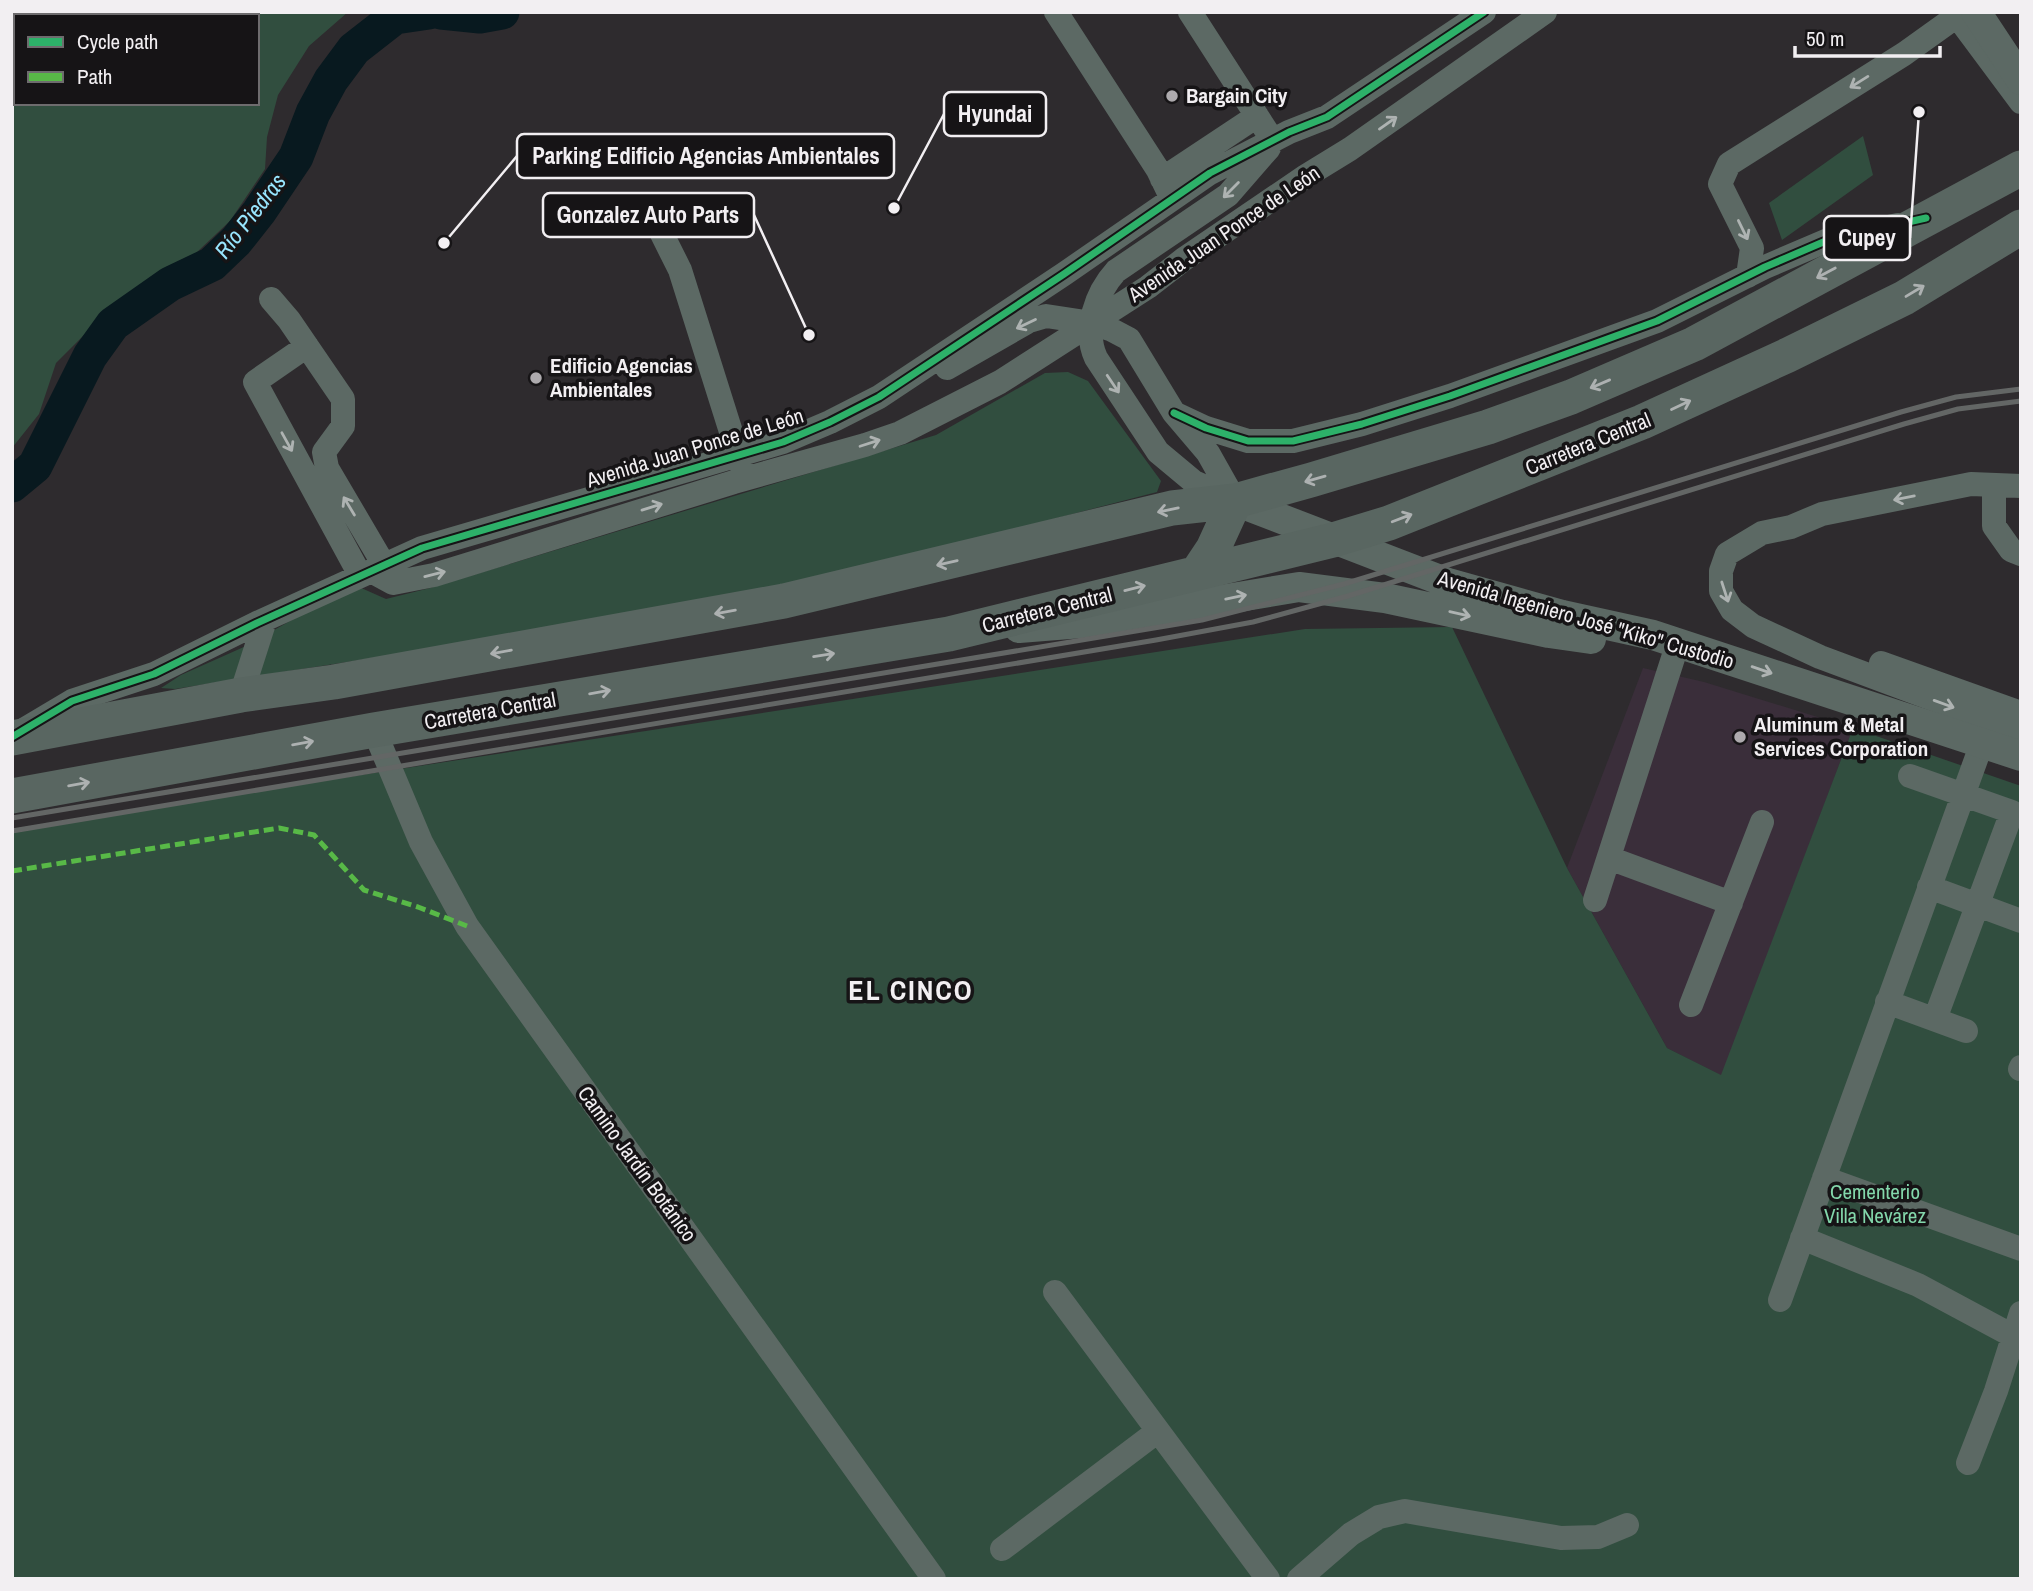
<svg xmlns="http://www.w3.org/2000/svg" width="2033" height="1591" font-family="'Archivo Narrow',sans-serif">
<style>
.commercial{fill:#3a2e3a}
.green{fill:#314e3f;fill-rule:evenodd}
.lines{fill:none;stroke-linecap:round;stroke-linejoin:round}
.river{stroke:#08191f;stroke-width:35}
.minor{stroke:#5c6964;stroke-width:24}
.major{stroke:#5c6964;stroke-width:30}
.highway{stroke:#596661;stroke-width:35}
.rail{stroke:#636665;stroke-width:5}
.quiet{stroke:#58b947;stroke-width:5;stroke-dasharray:10 5;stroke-linecap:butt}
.cycleway-casing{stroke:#161416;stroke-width:11}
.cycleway{stroke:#2db169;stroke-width:7}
.oneway{stroke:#aeb3b2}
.oneway2{stroke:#adb1b1}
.poi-dot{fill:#adaaad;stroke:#161416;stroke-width:2.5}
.labels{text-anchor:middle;stroke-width:7;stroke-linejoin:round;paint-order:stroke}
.poi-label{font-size:21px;font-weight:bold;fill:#f2eff2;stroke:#161416;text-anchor:start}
.street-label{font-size:21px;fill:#f2eff2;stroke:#161416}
.park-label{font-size:21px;fill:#83d7ab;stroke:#161416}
.water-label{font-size:23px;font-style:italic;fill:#98e5fe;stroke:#161416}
.district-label{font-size:28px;font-weight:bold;letter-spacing:2px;fill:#f2eff2;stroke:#161416}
.leader{fill:none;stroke:#f2eff2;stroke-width:2.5}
.callout-dot{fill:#f2eff2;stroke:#161416;stroke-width:2.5}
.callout{fill:#161416;stroke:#f2eff2;stroke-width:2.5}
.callout-label{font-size:23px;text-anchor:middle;font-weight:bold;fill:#f2eff2}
</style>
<rect width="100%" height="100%" fill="#2e2b2e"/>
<!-- commercial -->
<path class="commercial" d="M1643,668L1704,682L1853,728L1722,1076L1667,1048L1567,868Z"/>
<!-- green -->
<path class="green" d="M12,12H348L309,46L278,95L267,137L265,169L230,221L196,253L166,267L109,310L56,363L39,414L12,448ZM16,16H257V103H16Z
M1863,136L1873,175L1782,240L1769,203Z
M1068,372L1088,381L1161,481L1157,492C1020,527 884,566 745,593C556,630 365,659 175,689L161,688L181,675L246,646L297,617L359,587L386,599L430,588L936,435L1045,373Z
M1452,627L1567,868L1667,1048L1721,1075L1853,728L2021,786V1579H12V829L1305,629Z"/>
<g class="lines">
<!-- river -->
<path class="river" d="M441,12L480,16L502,12
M12,485L35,466L90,356L113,324L170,284L212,264L236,241L259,212L296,157L313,113L331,80L354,49L395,17L429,12"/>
<!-- minor -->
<path class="minor" d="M1056,12L1158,170L1172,199
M1190,12L1273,141
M1954,12L2021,102
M148,16L153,12
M12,85L16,84
M1162,179L1257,116
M661,232L680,270L743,470
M1748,276L1752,248L1720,184L1729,164L1904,54L1957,16
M271,299L289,320L343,399V426L324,452L327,468L384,565
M307,346L255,382L360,575
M947,368L1029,321L1046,316L1092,323L1110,329L1129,339L1174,413L1208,453L1235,501
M1174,413L1206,428L1248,441H1293L1362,424L1450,396L1657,321L1765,267L1828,240L1898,225
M1994,485V526L2011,550L2021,554
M2021,486L1971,484L1822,514L1791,527L1762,533L1727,554L1721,571V591L1732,610L1753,626L1820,657L2021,732
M1234,500L1194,482L1158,452L1096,358C1083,330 1096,293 1116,271L1228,195L1269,148
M371,571L393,583L434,575L734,482L865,445L900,433L1000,382L1148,287L1184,259L1306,176L1350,149L1545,12
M1881,663L2021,713
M241,695L265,620
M25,729L72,701L154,674L257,623L422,548L783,442L830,422L879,397L1064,274L1210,173L1289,132L1327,117L1484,12
M374,730L421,842L467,926L934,1579
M1910,776L2012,812L1935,1019
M1609,858L1731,903
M1929,887L2021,921
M1595,900L1675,652
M1887,1002L1966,1031
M1691,1005L1762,822
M2020,1069L2021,1067
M1824,1178L2021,1249
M1802,1238L1918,1285L2013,1336
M1055,1292L1268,1579
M1780,1300L1982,743
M1968,1463L1996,1391L2021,1313
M1002,1549L1158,1431
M1299,1579L1351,1534L1379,1517L1405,1511L1561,1538L1598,1537L1627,1525"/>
<!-- major -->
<path class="major" d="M1976,12L2021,80
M1235,501L1448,583L1562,615L1653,635L2021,756
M1019,628L1082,623L1299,587L1385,598L1549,633L1591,639"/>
<!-- highway -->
<path class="highway" d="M1197,573L1213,549L1235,501
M12,738L241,695L334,682L784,601L1172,508L1235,501L1311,480L1488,427L1571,397L1694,344L2021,168
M12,796L374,730L949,634L1333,540L1389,523L1642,422L1788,355L1904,298L2021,227"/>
<!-- rail -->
<path class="rail" d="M12,818L1202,620L1344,584L1901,412L1956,397L2021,389
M12,831L1156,640L1253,622L1348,596L1904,424L1958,409L2021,401"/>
<!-- quiet -->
<path class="quiet" d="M12,871L279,828L314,835L364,890L418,907L467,926"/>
<defs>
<path id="cycleway" d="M1174,413L1206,428L1248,441H1293L1362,424L1450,396L1657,321L1765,267L1828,240L1926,218
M12,737L72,701L154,674L257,623L422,548L783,442L830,422L879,397L1064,274L1210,173L1289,132L1327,117L1484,12"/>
</defs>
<!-- cycleway casing -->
<use href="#cycleway" class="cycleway-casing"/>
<!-- cycleway -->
<use href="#cycleway" class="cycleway"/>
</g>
<!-- one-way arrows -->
<defs><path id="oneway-shaft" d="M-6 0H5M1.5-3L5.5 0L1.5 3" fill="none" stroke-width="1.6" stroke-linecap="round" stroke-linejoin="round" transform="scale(1.75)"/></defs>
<g class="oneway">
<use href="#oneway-shaft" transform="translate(1859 82) rotate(148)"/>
<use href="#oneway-shaft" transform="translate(1388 123) rotate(-35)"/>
<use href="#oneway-shaft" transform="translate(1231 190) rotate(135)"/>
<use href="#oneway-shaft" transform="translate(1743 230) rotate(64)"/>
<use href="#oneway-shaft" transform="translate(1026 324) rotate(154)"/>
<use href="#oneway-shaft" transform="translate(1113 384) rotate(56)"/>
<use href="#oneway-shaft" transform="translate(287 442) rotate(61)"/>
<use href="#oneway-shaft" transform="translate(870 443) rotate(-18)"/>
<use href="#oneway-shaft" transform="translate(1904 498) rotate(169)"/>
<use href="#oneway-shaft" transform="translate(349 506) rotate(-121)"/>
<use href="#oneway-shaft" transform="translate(652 507) rotate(-17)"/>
<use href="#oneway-shaft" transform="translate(435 574) rotate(-14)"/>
<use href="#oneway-shaft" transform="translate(1725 592) rotate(72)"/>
<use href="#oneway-shaft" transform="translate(1236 597) rotate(-12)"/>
<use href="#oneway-shaft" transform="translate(1460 614) rotate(13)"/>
<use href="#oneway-shaft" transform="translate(1762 670) rotate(19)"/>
<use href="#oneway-shaft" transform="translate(1944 704) rotate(20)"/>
</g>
<g class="oneway2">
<use href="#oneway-shaft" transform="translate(1826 273) rotate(152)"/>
<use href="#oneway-shaft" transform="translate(1915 291) rotate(-31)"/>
<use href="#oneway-shaft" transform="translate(1600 384) rotate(157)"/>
<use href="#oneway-shaft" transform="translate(1681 405) rotate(-25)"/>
<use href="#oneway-shaft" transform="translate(1315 479) rotate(164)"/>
<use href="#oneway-shaft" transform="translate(1168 510) rotate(168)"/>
<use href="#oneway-shaft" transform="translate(1402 518) rotate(-21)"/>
<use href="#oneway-shaft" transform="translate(947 563) rotate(167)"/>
<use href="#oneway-shaft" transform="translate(1135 588) rotate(-14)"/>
<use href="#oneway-shaft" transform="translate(725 612) rotate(170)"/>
<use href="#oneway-shaft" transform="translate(501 652) rotate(170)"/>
<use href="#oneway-shaft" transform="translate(824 655) rotate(-9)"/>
<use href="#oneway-shaft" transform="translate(600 692) rotate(-10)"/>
<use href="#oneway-shaft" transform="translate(303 743) rotate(-10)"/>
<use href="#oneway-shaft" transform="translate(79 784) rotate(-10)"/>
</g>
<!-- markers -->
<g class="poi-dot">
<circle cx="1172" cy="96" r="7"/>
<circle cx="536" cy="378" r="7"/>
<circle cx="1740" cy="737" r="7"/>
</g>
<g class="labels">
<!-- poi labels -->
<g class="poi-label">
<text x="1186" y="103">Bargain City</text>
<text x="550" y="373">Edificio Agencias<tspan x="550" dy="24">Ambientales</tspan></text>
<text x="1754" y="732">Aluminum &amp; Metal<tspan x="1754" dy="24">Services Corporation</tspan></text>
</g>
<!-- street labels -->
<g class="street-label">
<text transform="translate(1224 234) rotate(-34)" y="7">Avenida Juan Ponce de León</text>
<text transform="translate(1588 444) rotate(-22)" y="7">Carretera Central</text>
<text transform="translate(695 448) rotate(-17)" y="7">Avenida Juan Ponce de León</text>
<text transform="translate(1047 610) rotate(-14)" y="7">Carretera Central</text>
<text transform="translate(1586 620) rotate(16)" y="7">Avenida Ingeniero José "Kiko" Custodio</text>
<text transform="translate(490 711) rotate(-10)" y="7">Carretera Central</text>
<text transform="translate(637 1164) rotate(54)" y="7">Camino Jardín Botánico</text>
</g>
<!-- park labels -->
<g class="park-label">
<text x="1875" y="1199">Cementerio<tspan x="1875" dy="24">Villa Nevárez</tspan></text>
</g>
<!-- water labels -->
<g class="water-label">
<text transform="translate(250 216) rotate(-52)" y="8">Río Piedras</text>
</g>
<!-- district labels -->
<g class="district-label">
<text x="911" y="1000">EL CINCO</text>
</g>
</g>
<!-- callouts -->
<path class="leader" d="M894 208L944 114M444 243L517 156M809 335L754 215M1919 112L1910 238"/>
<g class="callout-dot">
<circle cx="894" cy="208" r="7"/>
<circle cx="444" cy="243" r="7"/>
<circle cx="809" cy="335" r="7"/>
<circle cx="1919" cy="112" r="7"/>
</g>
<g class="callout">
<rect x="944" y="92" width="102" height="44" rx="7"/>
<rect x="517" y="134" width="377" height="44" rx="7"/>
<rect x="543" y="193" width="211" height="44" rx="7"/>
<rect x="1824" y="216" width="86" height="44" rx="7"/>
</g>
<g class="callout-label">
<text x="995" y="122">Hyundai</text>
<text x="706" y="164">Parking Edificio Agencias Ambientales</text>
<text x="648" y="223">Gonzalez Auto Parts</text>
<text x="1867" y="246">Cupey</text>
</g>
<!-- border -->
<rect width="2033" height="1591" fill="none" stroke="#f2eff2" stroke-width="28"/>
<!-- legend -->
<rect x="14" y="14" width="245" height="91" fill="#161416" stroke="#6e6c6e" stroke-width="2"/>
<rect x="28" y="37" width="35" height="10" fill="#2db169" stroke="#6e6c6e" stroke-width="2"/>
<text x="77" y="49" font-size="21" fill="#f2eff2">Cycle path</text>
<rect x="28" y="72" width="35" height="10" fill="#58b947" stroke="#6e6c6e" stroke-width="2"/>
<text x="77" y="84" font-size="21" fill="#f2eff2">Path</text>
<!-- scale -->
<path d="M1795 46v10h145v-10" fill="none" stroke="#f2eff2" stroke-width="3.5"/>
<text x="1806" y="46" font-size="21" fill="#f2eff2" stroke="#161416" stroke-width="5" paint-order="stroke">50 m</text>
</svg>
